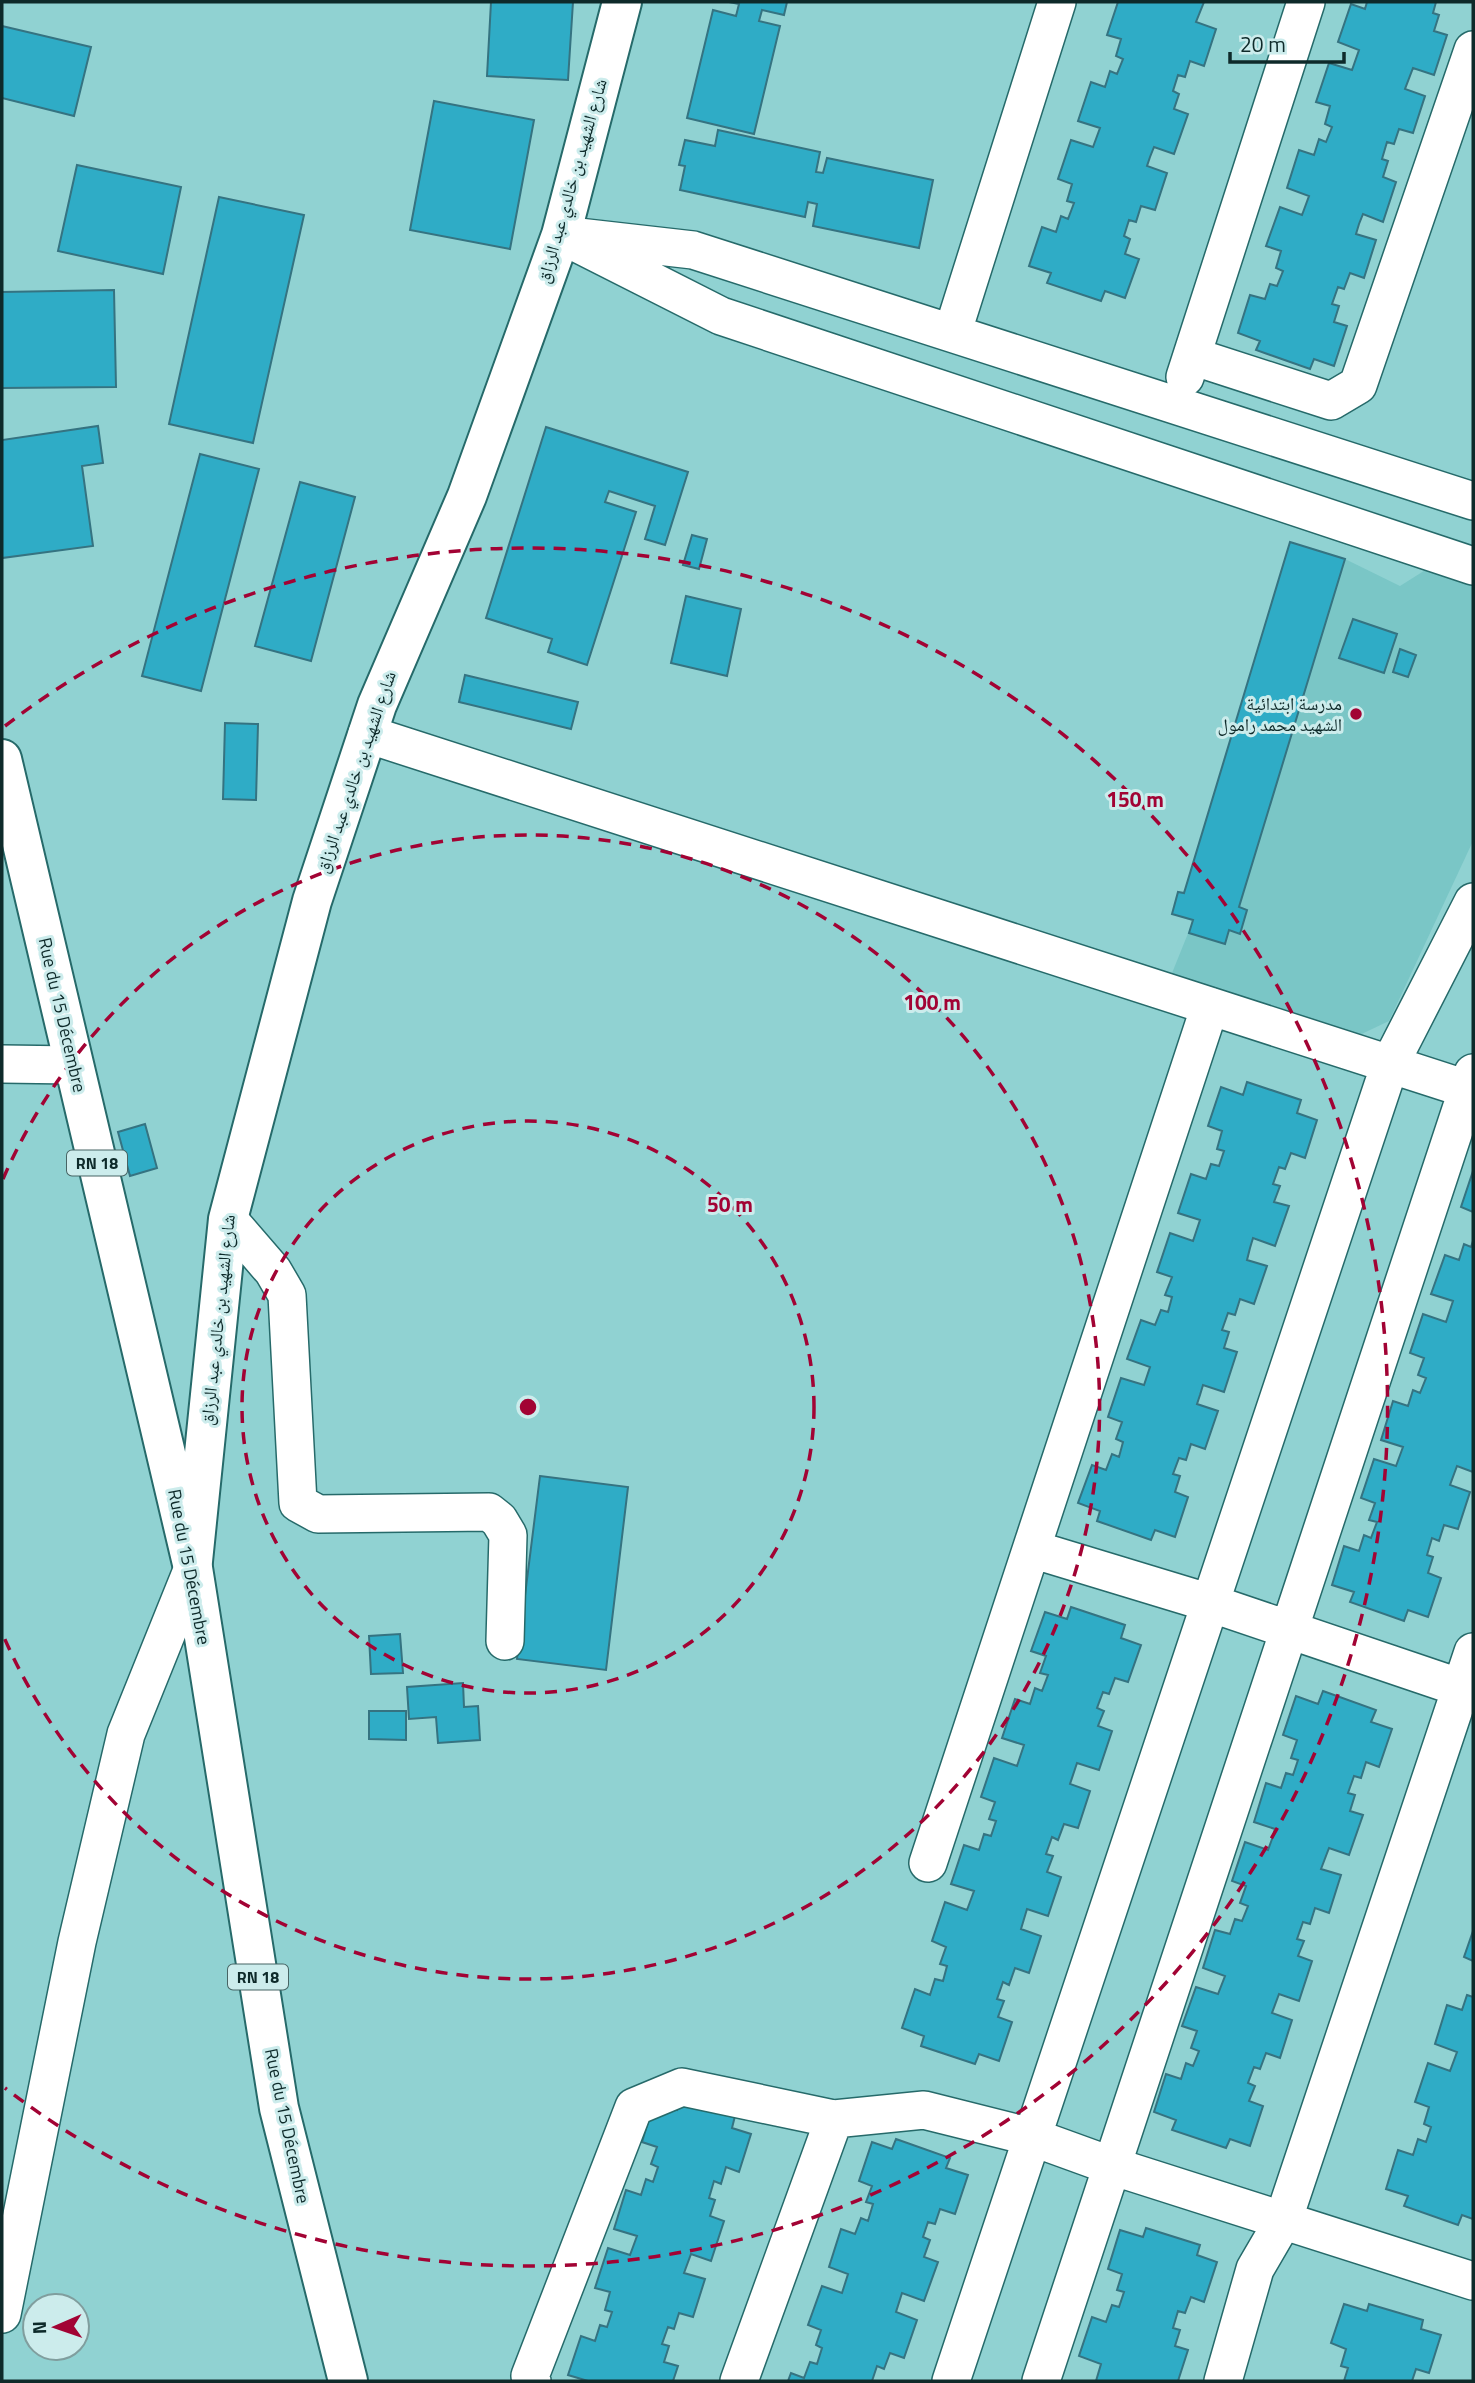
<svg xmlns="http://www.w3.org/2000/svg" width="1475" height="2383" font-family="'Titillium Web','Noto Naskh Arabic',sans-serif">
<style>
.built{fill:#7ac6c6}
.building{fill:#2facc6;stroke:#357381;stroke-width:2}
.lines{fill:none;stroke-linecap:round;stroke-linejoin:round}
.minor-casing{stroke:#266a6a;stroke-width:40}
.secondary-casing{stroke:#266a6a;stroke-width:42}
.primary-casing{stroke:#266a6a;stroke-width:42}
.minor{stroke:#fff;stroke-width:37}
.secondary{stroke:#fff;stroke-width:38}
.primary{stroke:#fff;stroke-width:38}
.ring{fill:none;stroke:#a20334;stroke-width:3.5;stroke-dasharray:12 9}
.poi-dot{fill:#a20334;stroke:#ccecec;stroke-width:2.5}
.labels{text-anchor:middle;stroke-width:6;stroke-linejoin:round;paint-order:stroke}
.shield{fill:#ccecec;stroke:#476464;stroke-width:2}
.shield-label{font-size:16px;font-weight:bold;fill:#0e2a2a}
.street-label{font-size:18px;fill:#0e2a2a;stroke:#ccecec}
.poi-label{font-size:18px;fill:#0e2a2a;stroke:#ccecec;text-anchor:end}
.centre{fill:#a20334;stroke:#ccecec;stroke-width:3.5}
.ring-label{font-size:21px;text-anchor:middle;font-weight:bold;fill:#a20334;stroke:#ccecec;stroke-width:6;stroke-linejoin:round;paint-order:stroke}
</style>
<rect width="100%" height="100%" fill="#90d2d2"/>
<!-- built -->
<path class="built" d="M1290,542L1345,559L1400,586L1427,569L1473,585V841L1389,1021L1349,1040L1168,983L1193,921L1172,914L1178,892L1184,893Z"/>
<!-- building -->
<path class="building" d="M491,2H573L568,80L487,76Z
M729,2H787L784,15L762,10L759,21L780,26L754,134L687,118L713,10L736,16L739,4Z
M1118,2H1204L1196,22L1216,29L1204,66L1190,61L1185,77L1178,75L1173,91L1179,94L1174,109L1188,114L1174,154L1154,147L1150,157L1147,166L1167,173L1155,210L1141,206L1136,222L1129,220L1124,236L1130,239L1125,254L1139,259L1125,298L1105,291L1101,301L1047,283L1051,273L1029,266L1042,227L1056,232L1061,216L1068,219L1074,203L1067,201L1072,184L1058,179L1071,140L1093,147L1100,128L1078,121L1091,82L1105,87L1110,71L1117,74L1123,59L1116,56L1121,39L1107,35Z
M1367,2H1436L1433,13L1439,15L1434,31L1447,35L1434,75L1413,68L1405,89L1425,96L1413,133L1399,129L1394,144L1387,142L1382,159L1388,161L1383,177L1396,182L1383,222L1363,214L1359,224L1356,234L1376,240L1364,278L1350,273L1344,289L1338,287L1332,304L1339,306L1334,322L1347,326L1334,366L1314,359L1310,369L1256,350L1260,341L1238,333L1250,295L1265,299L1270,284L1277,286L1283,271L1276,268L1281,251L1266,246L1280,207L1302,215L1309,196L1287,188L1299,150L1314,155L1319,139L1326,142L1332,127L1325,124L1330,106L1316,102L1329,63L1352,70L1359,50L1338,42L1351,4L1365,9Z
M2,26L91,47L74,116L2,98Z
M434,101L534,120L510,249L410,230Z
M718,130L820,152L816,172L823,173L827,158L933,180L919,248L813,226L817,204L808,202L805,217L680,190L685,166L679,165L685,140L715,146Z
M77,165L181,187L163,274L58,251Z
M219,197L304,215L253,443L169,424Z
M114,290L116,387L2,388V292Z
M98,426L103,463L82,466L93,546L2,558V440Z
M546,427L688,472L665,545L645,539L655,506L609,491L605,502L636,512L587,665L548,652L552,639L486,618Z
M200,454L259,469L201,691L142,676Z
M300,482L355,497L311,661L255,646Z
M692,535L707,539L699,569L683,565Z
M1290,542L1345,559L1239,907L1247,910L1240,934L1229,930L1225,944L1189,933L1193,920L1172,914L1178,892L1184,893Z
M686,596L741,609L727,676L671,663Z
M1353,619L1397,634L1384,673L1339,658Z
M1400,649L1416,655L1408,677L1393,672Z
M465,675L578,702L571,729L459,702Z
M225,723L258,724L256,800L223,799Z
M1247,1082L1301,1100L1297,1113L1317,1120L1305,1158L1291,1153L1285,1169L1279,1167L1273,1184L1280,1186L1274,1202L1289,1206L1275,1246L1253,1238L1250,1248L1247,1260L1267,1266L1254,1304L1240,1299L1235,1315L1228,1313L1222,1330L1229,1332L1224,1348L1237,1352L1224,1392L1203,1385L1200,1395L1197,1404L1218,1411L1205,1449L1191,1444L1186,1460L1179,1458L1173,1474L1180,1476L1175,1492L1188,1497L1175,1537L1155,1530L1151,1540L1097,1521L1100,1511L1078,1503L1092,1465L1106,1470L1112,1454L1119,1457L1123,1442L1116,1439L1122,1422L1108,1417L1121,1378L1144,1385L1150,1367L1127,1359L1141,1320L1155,1325L1161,1310L1168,1312L1172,1297L1165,1295L1172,1277L1157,1272L1170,1233L1193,1241L1200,1220L1178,1213L1191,1174L1206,1179L1211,1164L1219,1166L1224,1151L1217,1149L1222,1131L1208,1126L1221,1087L1243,1095Z
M145,1124L157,1168L130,1176L118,1132Z
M1473,1171V1212L1461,1207Z
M1473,1241V1472L1457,1466L1450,1485L1470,1492L1458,1529L1444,1525L1439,1541L1432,1538L1427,1555L1433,1557L1428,1573L1441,1578L1428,1617L1408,1610L1404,1621L1350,1602L1354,1592L1332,1585L1344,1546L1359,1551L1364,1535L1371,1538L1377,1522L1369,1520L1375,1503L1361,1498L1374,1459L1396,1466L1403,1447L1381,1440L1393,1401L1408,1406L1413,1390L1420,1393L1426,1378L1418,1375L1424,1358L1410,1353L1423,1314L1446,1322L1453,1301L1431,1294L1445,1255L1459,1260L1464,1244L1471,1247Z
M540,1476L628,1487L606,1670L517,1659Z
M1071,1607L1125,1625L1121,1638L1141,1645L1128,1682L1115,1678L1109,1694L1103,1692L1097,1708L1104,1711L1098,1726L1112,1731L1099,1770L1077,1763L1070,1784L1090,1791L1078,1828L1064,1824L1058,1840L1052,1837L1046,1854L1053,1856L1047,1872L1061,1877L1048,1916L1027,1909L1021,1929L1041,1936L1029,1973L1015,1968L1009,1985L1003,1982L997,1999L1004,2001L998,2017L1012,2022L999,2061L979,2054L975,2064L921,2046L924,2036L902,2028L915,1989L930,1995L935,1979L943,1981L947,1966L940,1964L946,1947L932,1941L945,1902L967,1910L974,1891L951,1884L964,1845L979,1850L984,1834L991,1836L996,1821L989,1819L995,1802L981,1797L994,1758L1017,1766L1024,1745L1002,1738L1015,1699L1030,1704L1035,1688L1042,1691L1048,1675L1040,1673L1046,1656L1031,1651L1045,1612L1067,1619Z
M400,1634L403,1673L371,1674L369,1636Z
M463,1683L464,1707L478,1706L480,1740L438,1743L436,1717L409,1719L407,1687Z
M1323,1691L1376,1710L1371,1722L1392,1729L1379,1767L1366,1762L1361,1778L1354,1776L1348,1793L1355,1795L1350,1811L1363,1815L1349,1855L1329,1848L1321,1869L1341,1875L1329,1913L1315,1908L1310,1924L1303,1922L1297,1939L1304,1941L1298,1956L1312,1961L1299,2001L1279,1994L1272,2013L1292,2020L1280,2058L1266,2053L1260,2069L1254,2067L1248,2083L1255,2086L1249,2101L1263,2106L1250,2146L1230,2139L1226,2148L1172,2130L1176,2120L1154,2112L1166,2074L1181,2079L1186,2063L1193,2066L1199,2051L1191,2048L1197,2031L1182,2026L1196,1987L1218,1994L1225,1976L1203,1968L1215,1930L1230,1934L1235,1919L1242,1921L1248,1906L1240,1903L1246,1886L1232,1881L1245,1842L1268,1850L1272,1839L1275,1829L1254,1822L1266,1783L1281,1788L1286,1773L1293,1775L1298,1760L1291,1758L1297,1740L1283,1735L1296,1696L1318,1704Z
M369,1711H406V1740L369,1739Z
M1473,1931V1961L1464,1957Z
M1467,1995L1473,1997V2219L1462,2215L1458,2225L1404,2206L1408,2196L1386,2189L1398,2150L1413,2155L1418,2139L1426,2142L1431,2127L1424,2124L1429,2107L1415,2102L1428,2063L1450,2071L1457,2052L1435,2044L1447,2005L1462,2010Z
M681,2099L735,2116L732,2128L751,2134L739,2172L726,2167L721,2184L714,2181L709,2198L715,2200L710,2216L724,2221L711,2261L691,2254L684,2273L705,2279L693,2317L679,2313L674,2329L668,2327L662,2344L669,2346L664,2362L678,2366L673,2381H588L568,2375L581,2336L595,2341L600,2325L607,2327L612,2312L605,2310L610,2292L595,2288L608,2248L630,2255L637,2236L614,2229L626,2190L641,2195L646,2179L653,2182L658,2167L651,2164L657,2147L642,2142L654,2102L677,2110Z
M896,2139L950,2158L946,2168L968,2175L955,2214L940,2209L935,2224L928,2222L923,2237L930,2240L924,2257L938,2262L924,2301L902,2293L896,2312L917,2320L904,2358L890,2353L884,2369L877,2366L872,2381H788L791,2373L804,2378L810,2362L817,2364L822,2348L816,2345L821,2330L808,2325L822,2286L842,2293L848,2274L829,2267L841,2229L855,2234L861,2218L868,2221L873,2204L866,2202L872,2186L859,2181L872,2142L892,2149Z
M1146,2228L1200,2245L1197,2255L1217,2262L1204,2302L1191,2297L1185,2313L1178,2311L1173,2328L1180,2330L1175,2346L1188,2350L1178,2381H1096L1101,2364L1079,2356L1092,2317L1106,2322L1112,2305L1119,2307L1124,2292L1117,2290L1122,2274L1108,2269L1120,2230L1143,2237Z
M1344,2304L1367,2311L1369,2304L1423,2320L1421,2329L1441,2335L1429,2373L1416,2369L1412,2381H1344L1348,2368L1341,2366L1346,2349L1331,2343Z"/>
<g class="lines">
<defs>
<path id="minor" d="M953,331L1057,2
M1192,356L1331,401L1358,385L1473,50
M1185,377L1306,2
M1473,501L693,250L561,235L721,316L1473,566
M367,734L1473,1091
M2,1064L74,1065
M228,1219L273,1271L287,1295L298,1503L318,1514L489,1512L499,1520L508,1535L505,1641
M1032,1549L1210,1603L1473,1692
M928,1863L1210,1006
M2,2314L77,1942L126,1734L193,1568
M532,2381L530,2376L634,2107L682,2087L834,2119L924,2110L1032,2137L1112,2166L1473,2281
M739,2381L834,2119
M951,2381L1390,1064L1473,902
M1041,2381L1473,1073
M1223,2381L1255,2269L1283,2221L1473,1652"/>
<path id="secondary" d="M193,1561L228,1219L312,901L377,705L467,496L561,235L622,2"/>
<path id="primary" d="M2,759L193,1568L279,2108L348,2381"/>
</defs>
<!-- minor casing -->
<use href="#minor" class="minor-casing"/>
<!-- secondary casing -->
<use href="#secondary" class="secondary-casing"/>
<!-- primary casing -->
<use href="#primary" class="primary-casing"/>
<!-- minor -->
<use href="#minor" class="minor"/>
<!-- secondary -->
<use href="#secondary" class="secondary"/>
<!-- primary -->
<use href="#primary" class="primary"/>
</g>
<!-- distance rings -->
<g class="ring">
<circle cx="528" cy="1407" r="286"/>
<path d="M3 1179A572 572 0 1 1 3 1635"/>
<path d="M5 726A859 859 0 1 1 5 2088"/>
</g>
<!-- markers -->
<circle class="poi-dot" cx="1356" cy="714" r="7"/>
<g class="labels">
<!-- shield labels -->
<g class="shield">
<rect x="67" y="1150.5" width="60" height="25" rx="5"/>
<rect x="228" y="1964.5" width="60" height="25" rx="5"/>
</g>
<g class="shield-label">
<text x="97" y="1169">RN 18</text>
<text x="258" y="1983">RN 18</text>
</g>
<!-- street labels -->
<g class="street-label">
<text transform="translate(572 181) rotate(-74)" y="6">شارع الشهيد بن خالدي عبد الرزاق</text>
<text transform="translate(356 772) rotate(-71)" y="6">شارع الشهيد بن خالدي عبد الرزاق</text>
<text transform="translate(62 1015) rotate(77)" y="6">Rue du 15 Décembre</text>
<text transform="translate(218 1320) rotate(-84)" y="6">شارع الشهيد بن خالدي عبد الرزاق</text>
<text transform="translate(189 1567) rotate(79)" y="6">Rue du 15 Décembre</text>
<text transform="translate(287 2126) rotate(78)" y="6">Rue du 15 Décembre</text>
</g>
<!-- poi labels -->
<g class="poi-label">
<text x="1342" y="710">مدرسة ابتدائية<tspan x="1342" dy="21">الشهيد محمد رامول</tspan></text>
</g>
</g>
<circle cx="528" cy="1407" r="10" class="centre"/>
<g class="ring-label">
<text x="1135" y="807">150 m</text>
<text x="932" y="1010">100 m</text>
<text x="730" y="1212">50 m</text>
</g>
<!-- border -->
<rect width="1475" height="2383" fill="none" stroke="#0e2a2a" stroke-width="7"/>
<!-- north arrow -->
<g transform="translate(56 2327) rotate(268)"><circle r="33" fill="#ccecec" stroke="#809e9e" stroke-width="2"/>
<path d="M0-5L12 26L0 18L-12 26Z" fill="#a20334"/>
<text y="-10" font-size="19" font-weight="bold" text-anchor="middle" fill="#0e2a2a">N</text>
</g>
<!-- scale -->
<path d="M1230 52v10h114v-10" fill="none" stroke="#0e2a2a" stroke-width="3.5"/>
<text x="1240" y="52" font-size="21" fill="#0e2a2a" stroke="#ccecec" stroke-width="5" paint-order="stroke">20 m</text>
</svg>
